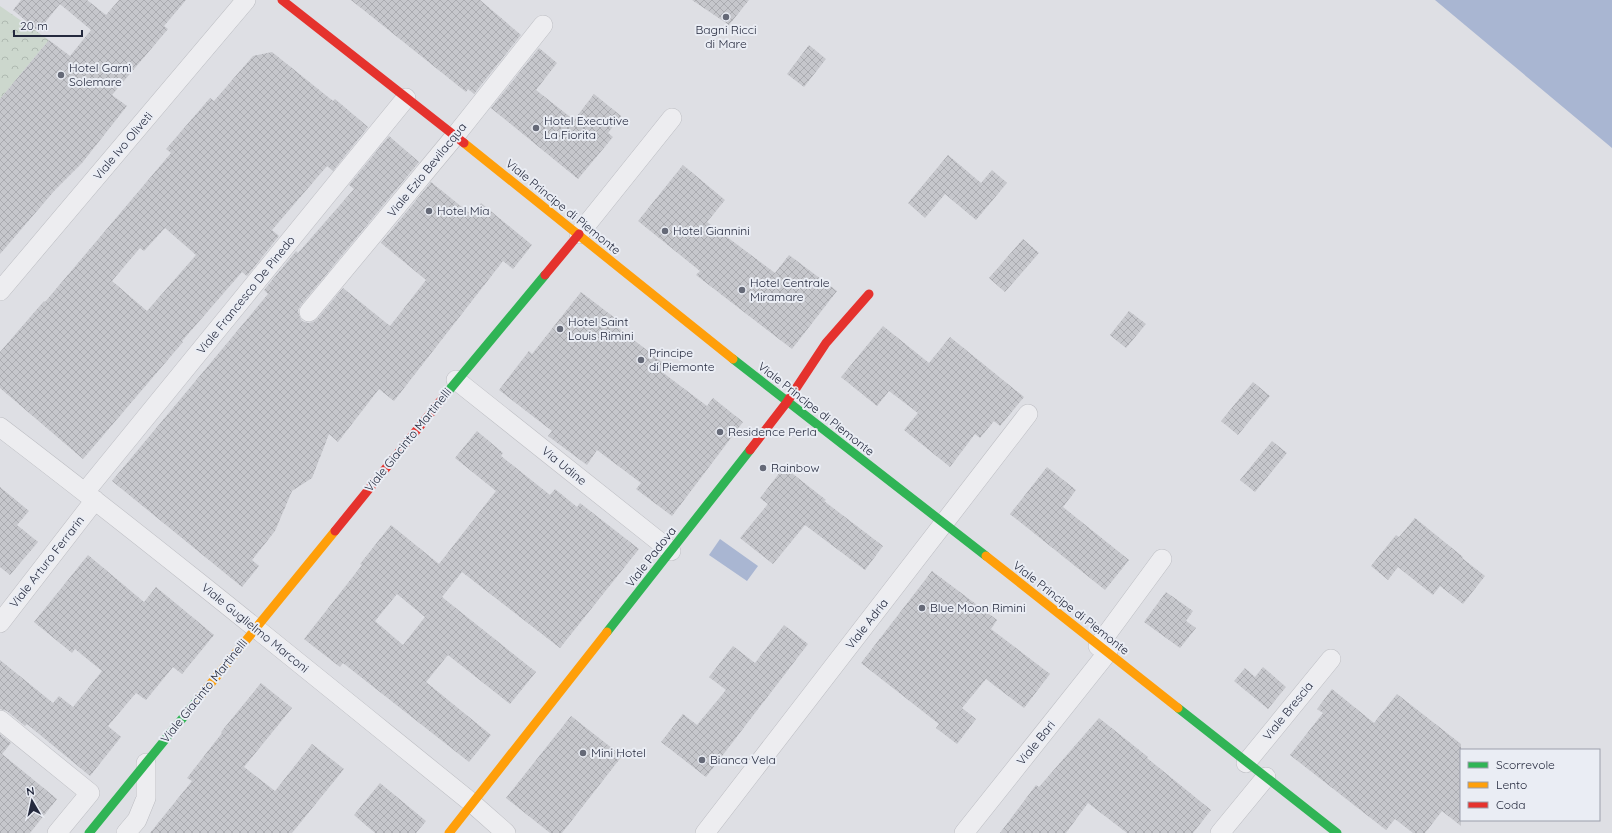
<svg xmlns="http://www.w3.org/2000/svg" width="1612" height="833" font-family="Quicksand,sans-serif">
<style>
.park{fill:url(#park-crowns)}
.water{fill:#a9b6d2}
.building{fill:url(#building-cross-hatch);fill-rule:evenodd}
.lines{fill:none;stroke-linecap:round;stroke-linejoin:round}
.street-casing{stroke:#bcbdc2;stroke-width:20}
.street{stroke:#ededf0;stroke-width:19}
.fast{stroke:#30b455;stroke-width:9}
.slow{stroke:#ff9f0a;stroke-width:9}
.jam{stroke:#e5322d;stroke-width:9}
.poi-dot{fill:#656977;stroke:#eaedf4;stroke-width:1.5}
.labels{text-anchor:middle;stroke-width:4;stroke-linejoin:round;paint-order:stroke}
.poi-label{font-size:12px;fill:#24293d;stroke:#eaedf4;text-anchor:start}
.street-label{font-size:12px;fill:#24293d;stroke:#eaedf4}
</style>
<defs>
<pattern id="park-crowns" width="20" height="18" patternUnits="userSpaceOnUse"><rect width="20" height="18" fill="#ccd7cd"/><path d="M2 6a3 3 0 1 1 6 0M12 15a3 3 0 1 1 6 0" fill="none" stroke="#afb9b1"/></pattern>
<pattern id="building-cross-hatch" width="8" height="8" patternUnits="userSpaceOnUse"><rect width="8" height="8" fill="#c6c7cc"/><path d="M0 0l8 8M0 8l8-8" fill="none" stroke="#aaabb0"/></pattern>
</defs>
<rect width="100%" height="100%" fill="#dedfe4"/>
<!-- park -->
<path class="park" d="M0,6L49,40L0,99Z"/>
<!-- water -->
<path class="water" d="M1435,0H1612V148Z
M720,539L758,566L747,581L709,555Z"/>
<!-- building -->
<path class="building" d="M21,0H87L106,15L119,0H186L164,26L168,29L112,95L127,106L82,163L55,190L0,254V99L49,40L70,56L91,30L60,4L38,31L13,10Z
M351,0H480L521,35L474,94L468,89L466,92Z
M692,0H749L729,25Z
M809,45L826,59L804,87L787,74Z
M539,48L557,63L536,90L574,120L594,94L621,116L608,133L613,137L578,179L491,108Z
M272,52L333,101L335,99L368,127L333,171L327,166L272,230L279,236L247,276L242,272L182,341L183,342L83,459L0,388V352L44,301L45,302L171,153L166,149L210,98L214,101L253,56ZM165,228L196,255L147,311L112,281L140,248L144,251Z
M389,136L419,162L301,305L298,310L299,315L302,321L308,323L313,322L317,319L343,288L390,326L426,280L381,243L431,182L473,216L481,203L532,245L513,269L503,261L394,401L379,389L338,442L329,434L312,478L292,491L275,531L252,560L259,566L242,587L112,481L268,294L264,290L296,251L298,253L354,189L349,185Z
M948,155L981,183L992,170L1007,183L976,220L945,194L925,218L908,203Z
M683,165L725,200L707,222L775,273L789,255L837,291L792,349L696,275L700,271L638,221Z
M1023,239L1039,253L1005,292L989,278Z
M581,292L620,322L616,326L667,366L662,372L707,406L713,398L743,422L672,516L636,489L641,483L597,450L587,465L548,436L552,431L499,390L529,351L532,354Z
M1129,311L1146,324L1126,348L1110,335Z
M883,326L929,363L950,337L1024,397L1000,426L994,421L980,438L975,434L950,467L904,430L918,413L889,391L877,406L841,377Z
M1253,382L1270,396L1238,435L1221,421Z
M477,431L503,453L501,456L550,495L555,489L577,507L580,503L639,549L560,648L462,572L442,597L536,672L510,704L448,655L426,682L491,735L469,762L343,663L340,667L304,639L362,565L360,564L391,525L439,564L496,491L455,458ZM397,594L425,617L403,645L375,621Z
M1272,441L1287,453L1255,492L1240,480Z
M784,467L826,500L824,501L883,546L865,570L805,525L773,564L740,538L768,504L760,498Z
M1047,467L1076,490L1063,507L1129,560L1105,590L1010,514Z
M0,487L29,511L17,525L38,542L10,575L0,567Z
M1415,518L1463,557L1462,558L1485,576L1463,604L1440,586L1433,595L1398,567L1388,580L1371,566L1396,535L1399,537Z
M88,555L144,602L156,587L214,635L182,674L173,667L146,700L136,693L108,726L121,737L90,776L27,724L25,726L7,711L0,709V660L53,703L59,696L73,707L102,671L75,649L72,653L34,622Z
M932,571L997,620L991,629L1050,674L1024,708L986,679L962,708L976,719L957,744L936,728L939,724L861,663Z
M1166,592L1193,611L1186,621L1196,628L1180,648L1144,622Z
M784,625L808,644L706,777L661,742L683,714L697,725L726,690L709,677L733,646L755,663Z
M1263,667L1286,687L1268,709L1234,681L1245,668L1255,677Z
M261,683L292,708L244,767L275,791L312,744L344,769L292,833H150L192,781L187,778L222,733L221,732Z
M1332,689L1374,723L1397,694L1461,744V826L1442,811L1425,833H1413L1395,819L1386,830L1290,755L1323,713L1317,709Z
M571,716L622,756L562,833H550L506,798Z
M1099,718L1148,757L1147,758L1211,810L1193,833H1127L1088,803L1066,833H1000L1036,785L1039,787Z
M0,734L11,743L2,754L57,799L30,833H0Z
M380,783L426,821L416,833H375L354,815Z"/>
<g class="lines">
<defs>
<path id="street" d="M579,234L672,118
M0,291L246,0
M309,312L455,136L543,25
M456,380L671,551
M0,427C160,549 316,677 472,803L506,833
M85,492L406,98
M0,623L95,500
M1098,646L1162,559
M0,720L90,793L57,833
M1246,763L1331,659
M126,833L137,820L146,798V763
M705,833L1028,414
M964,833L1108,652
M1220,833L1266,777"/>
</defs>
<!-- street casing -->
<use href="#street" class="street-casing"/>
<!-- street -->
<use href="#street" class="street"/>
<!-- fast -->
<path class="fast" d="M733,359L986,556
M446,394L545,275
M607,632L750,450
M1178,708L1337,833
M89,833L199,698"/>
<!-- slow -->
<path class="slow" d="M464,143L733,359
M986,556L1178,708
M199,698L335,531
M449,833L607,632"/>
<!-- jam -->
<path class="jam" d="M282,0L464,143
M545,275L579,234
M750,450L787,402L826,343L869,294
M335,531L446,394"/>
</g>
<!-- markers -->
<g class="poi-dot">
<circle cx="726" cy="17" r="4"/>
<circle cx="61" cy="75" r="4"/>
<circle cx="536" cy="128" r="4"/>
<circle cx="429" cy="211" r="4"/>
<circle cx="665" cy="231" r="4"/>
<circle cx="742" cy="290" r="4"/>
<circle cx="560" cy="329" r="4"/>
<circle cx="641" cy="360" r="4"/>
<circle cx="720" cy="432" r="4"/>
<circle cx="763" cy="468" r="4"/>
<circle cx="922" cy="608" r="4"/>
<circle cx="583" cy="753" r="4"/>
<circle cx="702" cy="760" r="4"/>
</g>
<g class="labels">
<!-- poi labels -->
<g class="poi-label">
<text x="726" y="34" text-anchor="middle">Bagni Ricci<tspan x="726" dy="14">di Mare</tspan></text>
<text x="69" y="72">Hotel Garnì<tspan x="69" dy="14">Solemare</tspan></text>
<text x="544" y="125">Hotel Executive<tspan x="544" dy="14">La Fiorita</tspan></text>
<text x="437" y="215">Hotel Mia</text>
<text x="673" y="235">Hotel Giannini</text>
<text x="750" y="287">Hotel Centrale<tspan x="750" dy="14">Miramare</tspan></text>
<text x="568" y="326">Hotel Saint<tspan x="568" dy="14">Louis Rimini</tspan></text>
<text x="649" y="357">Principe<tspan x="649" dy="14">di Piemonte</tspan></text>
<text x="728" y="436">Residence Perla</text>
<text x="771" y="472">Rainbow</text>
<text x="930" y="612">Blue Moon Rimini</text>
<text x="591" y="757">Mini Hotel</text>
<text x="710" y="764">Bianca Vela</text>
</g>
<!-- street labels -->
<g class="street-label">
<text transform="translate(123 146) rotate(-50)" y="4">Viale Ivo Oliveti</text>
<text transform="translate(427 170) rotate(-51)" y="4">Viale Ezio Bevilacqua</text>
<text transform="translate(563 207) rotate(39)" y="4">Viale Principe di Piemonte</text>
<text transform="translate(246 295) rotate(-51)" y="4">Viale Francesco De Pinedo</text>
<text transform="translate(816 409) rotate(38)" y="4">Viale Principe di Piemonte</text>
<text transform="translate(408 440) rotate(-51)" y="4">Viale Giacinto Martinelli</text>
<text transform="translate(564 466) rotate(39)" y="4">Via Udine</text>
<text transform="translate(651 557) rotate(-52)" y="4">Viale Padova</text>
<text transform="translate(47 562) rotate(-52)" y="4">Viale Arturo Ferrarin</text>
<text transform="translate(1071 608) rotate(38)" y="4">Viale Principe di Piemonte</text>
<text transform="translate(867 624) rotate(-52)" y="4">Viale Adria</text>
<text transform="translate(255 628) rotate(39)" y="4">Viale Guglielmo Marconi</text>
<text transform="translate(204 691) rotate(-51)" y="4">Viale Giacinto Martinelli</text>
<text transform="translate(1288 711) rotate(-51)" y="4">Viale Brescia</text>
<text transform="translate(1036 743) rotate(-51)" y="4">Viale Bari</text>
</g>
</g>
<!-- legend -->
<rect x="1460" y="749" width="140" height="72" fill="#eaedf4" stroke="#9b9fab"/>
<rect x="1468" y="762" width="20" height="6" fill="#30b455" stroke="#9b9fab"/>
<text x="1496" y="769" font-size="12" fill="#24293d">Scorrevole</text>
<rect x="1468" y="782" width="20" height="6" fill="#ff9f0a" stroke="#9b9fab"/>
<text x="1496" y="789" font-size="12" fill="#24293d">Lento</text>
<rect x="1468" y="802" width="20" height="6" fill="#e5322d" stroke="#9b9fab"/>
<text x="1496" y="809" font-size="12" fill="#24293d">Coda</text>
<!-- north arrow -->
<g transform="translate(32 801) rotate(351)" stroke="#eaedf4" stroke-width="3" paint-order="stroke">
<path d="M0-3L7 15L0 10L-7 15Z" fill="#24293d"/>
<text y="-6" font-size="11" font-weight="bold" text-anchor="middle" fill="#24293d">N</text>
</g>
<!-- scale -->
<path d="M14 30v6h68v-6" fill="none" stroke="#24293d" stroke-width="2"/>
<text x="20" y="30" font-size="12" fill="#24293d" stroke="#eaedf4" stroke-width="3" paint-order="stroke">20 m</text>
</svg>
